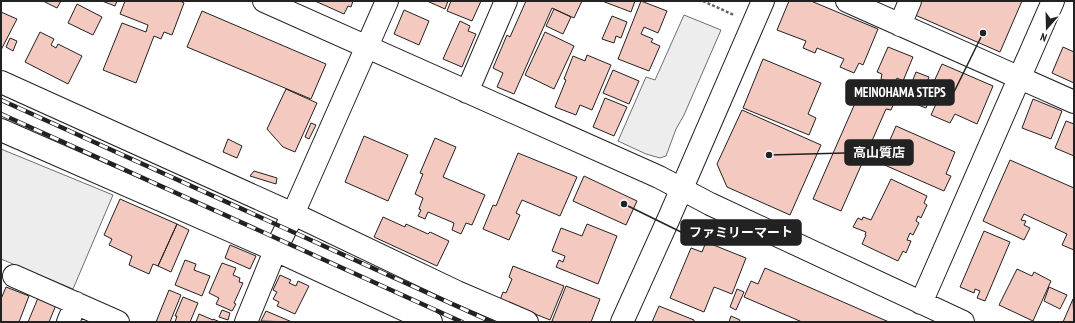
<svg xmlns="http://www.w3.org/2000/svg" width="1075" height="323" font-family="'PT Sans Narrow','Noto Sans JP',sans-serif">
<style>
.parking{fill:#ededed;stroke:#6f6f6f}
.building{fill:#f3c9c0;stroke:#222}
.lines{fill:none;stroke-linecap:round;stroke-linejoin:round}
.minor-casing{stroke:#222;stroke-width:24}
.path{stroke:#646464;stroke-width:2.5;stroke-dasharray:3 2;stroke-linecap:butt}
.minor{stroke:#fff;stroke-width:22}
.rail-casing{stroke:#222;stroke-width:4.5}
.rail{stroke:#fff;stroke-width:3;stroke-dasharray:9;stroke-linecap:butt}
.leader{fill:none;stroke:#222;stroke-width:1.5}
.callout-dot{fill:#222;stroke:#fff;stroke-width:1.5}
.callout{fill:#222;stroke:#222;stroke-width:1.5}
.callout-label{font-size:13px;text-anchor:middle;font-weight:bold;fill:#fff}
</style>
<rect width="100%" height="100%" fill="#fff"/>
<!-- parking -->
<path class="parking" d="M684,15L721,30L684,115L676,129L666,156L660,158L646,154L618,141L646,77L655,80Z
M1,149L113,195L73,289L1,259Z"/>
<!-- building -->
<path class="building" d="M43,1H61L57,8Z
M102,1H117L115,6Z
M125,1H180L184,3L172,35L164,32L161,39L154,36L136,83L103,70L122,23L146,32L148,25L120,14Z
M315,1H353L351,7L348,6L344,14Z
M427,1H448L445,9Z
M451,1H481L472,21L447,11Z
M526,1H582L574,18L552,8L514,94L497,87L503,73L493,68L507,35L510,37Z
M602,1H635L631,12Z
M641,1L667,11L658,33L644,27L641,34L653,39L651,42L660,46L649,71L618,59Z
M789,1H811L878,29L863,65L859,63L854,73L840,67L844,59L817,48L815,53L803,48L806,41L777,30Z
M921,1H1022L1000,52L915,15Z
M77,4L102,17L93,35L68,23Z
M554,9L571,17L563,34L546,26Z
M404,10L429,21L419,45L394,34Z
M202,11L326,64L311,99L187,47Z
M1,12L17,19L1,50Z
M612,16L627,22L621,38L616,36L614,43L602,39Z
M460,21L470,26L468,31L476,34L462,67L443,59Z
M40,32L54,39L51,45L56,48L58,44L82,56L68,84L25,62Z
M545,32L574,46L554,89L525,75Z
M10,38L17,41L13,51L6,47Z
M888,47L913,57L903,81L897,78L894,84L881,79L882,74L877,72Z
M1063,47L1074,52V83L1052,73Z
M587,55L611,65L592,110L580,105L576,115L555,107L566,80L564,79L573,56L585,61Z
M763,59L821,83L808,114L816,118L809,135L743,108Z
M942,64L993,86L977,124L955,114L950,123L931,115L936,104L926,99Z
M613,70L639,81L629,104L603,93Z
M916,72L929,77L920,99L928,103L926,108L905,100Z
M863,85L887,95L889,93L897,96L891,110L886,109L841,211L813,199Z
M286,89L317,103L295,152L283,147L267,129Z
M605,98L627,107L614,136L593,127Z
M1033,99L1062,111L1051,139L1022,128Z
M742,110L821,145L790,215L727,187L717,164Z
M1066,121L1074,124V156L1055,148Z
M311,123L316,125L309,139L305,137Z
M896,126L955,152L946,174L951,176L944,191L880,163Z
M364,136L408,155L388,201L345,182Z
M435,138L456,147L443,177L485,195L472,225L466,223L461,234L452,230L454,223L428,212L425,219L418,216L421,210L419,209L423,198L415,194L423,174L420,173Z
M228,139L242,146L237,158L223,152Z
M518,153L577,177L560,216L522,200L516,213L520,215L509,240L483,229L493,205L496,206Z
M1010,160L1074,188V250L1062,245L1067,234L1024,214L1021,220L1026,221L1024,225L1030,228L1024,240L983,221Z
M254,171L277,178L276,184L250,176Z
M584,176L637,201L626,225L573,201Z
M891,179L927,196L924,203L927,205L921,218L918,216L916,221L919,223L913,235L910,233L907,240L911,241L906,253L903,251L898,261L862,244L866,235H865L866,232L853,227L858,218L862,220L863,217L871,220Z
M120,199L177,224L158,266L153,264L149,274L129,265L132,256L109,245L112,239L104,235Z
M383,217L405,227L406,224L428,234L430,232L449,241L437,266L374,237Z
M177,224L189,230L171,272L158,266Z
M587,224L617,236L598,284L556,267L559,260L563,262L565,256L552,251L561,228L582,236Z
M984,231L1010,242L985,301L977,298L980,291L975,289L974,293L960,287Z
M706,242L746,258L732,294L714,287L704,312L670,298L691,248L702,252Z
M230,245L256,256L250,269L225,258Z
M185,260L196,264L194,270L210,276L202,296L175,285Z
M222,263L236,268L233,275L240,278L239,282L243,283L234,303L236,304L232,311L216,304L219,298L209,293Z
M513,266L564,286L550,320L500,300L503,292L506,293L512,279L509,277Z
M765,268L889,322H802L744,297L751,281L758,284Z
M1017,269L1032,276L1034,272L1051,281L1033,321L999,305Z
M280,275L291,280L289,283L296,286L298,281L309,286L295,314L277,306L279,302L273,299L277,292L273,290Z
M566,286L600,299L591,322H556L552,321Z
M6,287L29,296L19,322H1V299Z
M1049,287L1067,295L1060,309L1044,301Z
M737,289L744,292L736,310L730,307Z
M169,290L181,295L170,322H156Z
M183,297L198,303L190,322H175L177,316H175Z
M38,298L56,305L49,322H28Z
M1073,299L1074,322H1063Z
M659,306L694,320V322H652Z
M222,310L230,313L228,320L219,317Z
M266,311L292,322L261,321Z
M199,314L213,320V319L220,322H196Z
M731,316L740,320L739,322H729Z"/>
<g class="lines">
<defs>
<path id="minor" d="M264,1L659,177L710,204L963,322
M847,1L1074,102
M900,25L910,1
M1,82L302,218L457,292L527,322
M467,92L506,1
M1,130L284,254L431,322
M14,276L118,322
M921,303L1053,1
M68,322L76,303
M246,322L275,251L293,214L387,1
M622,322L669,218L763,1"/>
</defs>
<!-- minor casing -->
<use href="#minor" class="minor-casing"/>
<!-- path -->
<path class="path" d="M703,1L734,15"/>
<!-- minor -->
<use href="#minor" class="minor"/>
<defs>
<path id="rail" d="M1,100L492,322
M1,114L462,322"/>
</defs>
<!-- rail casing -->
<use href="#rail" class="rail-casing"/>
<!-- rail -->
<use href="#rail" class="rail"/>
</g>
<!-- callouts -->
<path class="leader" d="M983 33L954 92M769 155L845 153M624 204L681 232"/>
<g class="callout-dot">
<circle cx="983" cy="33" r="4"/>
<circle cx="769" cy="155" r="4"/>
<circle cx="624" cy="204" r="4"/>
</g>
<g class="callout">
<rect x="846" y="80" width="108" height="25" rx="4"/>
<rect x="845" y="140" width="68" height="25" rx="4"/>
<rect x="681" y="220" width="120" height="25" rx="4"/>
</g>
<g class="callout-label">
<text x="900" y="97">MEINOHAMA STEPS</text>
<text x="879" y="157">高山質店</text>
<text x="741" y="237">ファミリーマート</text>
</g>
<!-- border -->
<rect width="1075" height="323" fill="none" stroke="#222222" stroke-width="4"/>
<!-- north arrow -->
<g transform="translate(1047 28) rotate(200)" stroke="#ffffff" stroke-width="3" paint-order="stroke">
<path d="M0-3L7 15L0 10L-7 15Z" fill="#222222"/>
<text y="-6" font-size="11" font-weight="bold" text-anchor="middle" fill="#222222">N</text>
</g>
</svg>
